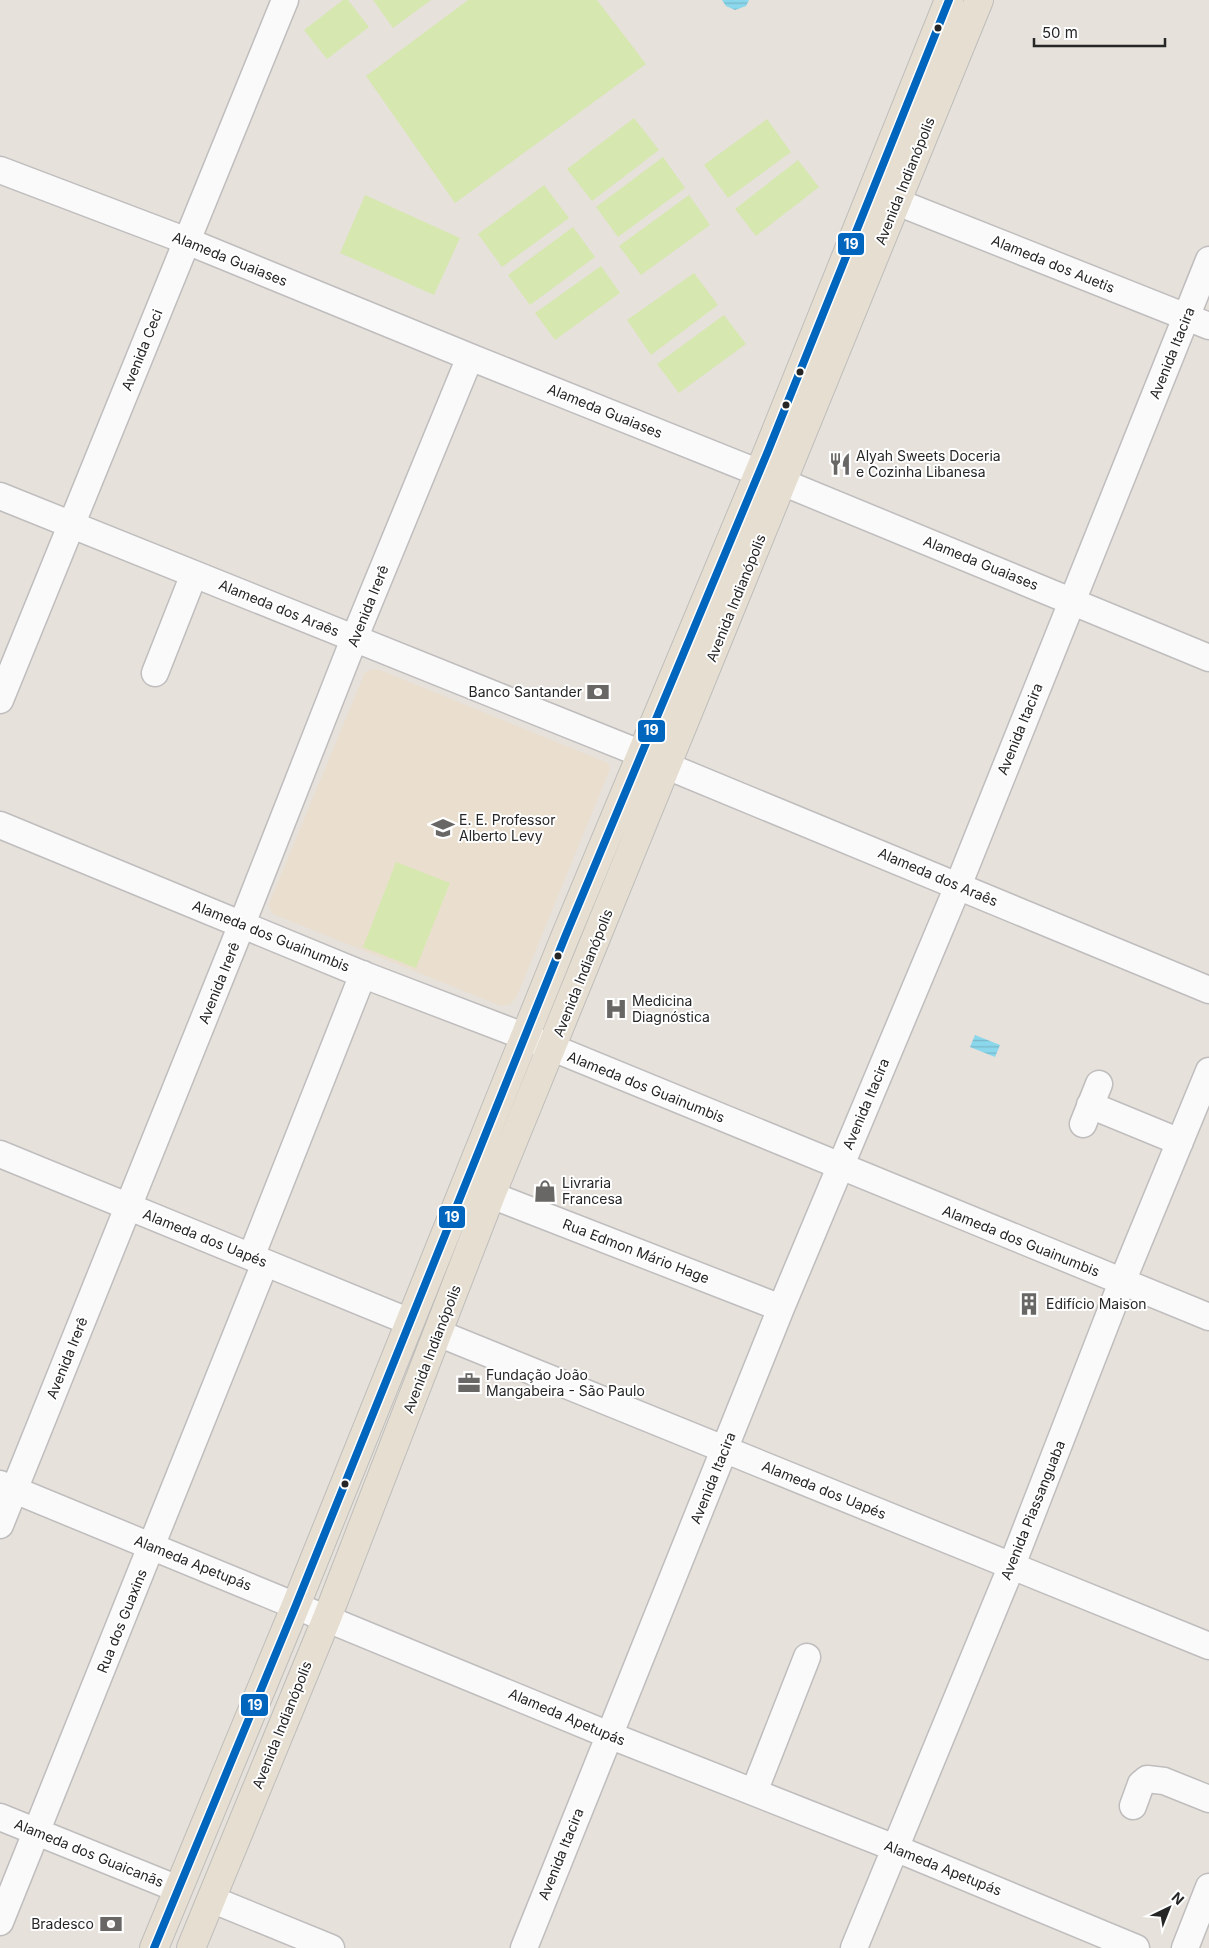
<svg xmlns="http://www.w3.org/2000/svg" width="1209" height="1948" font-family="Inter,sans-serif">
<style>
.education{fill:#eadfcf}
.pitch{fill:#d6e7af}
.water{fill:url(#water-rules)}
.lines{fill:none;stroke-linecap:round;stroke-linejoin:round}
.minor-casing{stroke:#bfbdbd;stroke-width:29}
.major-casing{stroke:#bebdbb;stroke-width:30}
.minor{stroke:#fbfafa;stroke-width:26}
.major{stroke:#e6dfd1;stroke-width:28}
.bus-1-casing{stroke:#fff;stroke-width:11}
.bus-1{stroke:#0065bd;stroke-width:8}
.bus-dot{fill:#262626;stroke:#fff;stroke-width:2}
.labels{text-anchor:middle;stroke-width:4;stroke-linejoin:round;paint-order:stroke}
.street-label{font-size:14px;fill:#262626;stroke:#fff}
.poi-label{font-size:14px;fill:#262626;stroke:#fff;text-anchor:start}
.line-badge{stroke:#fff;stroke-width:2}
.badge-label{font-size:14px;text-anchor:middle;font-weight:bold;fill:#fff}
</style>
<defs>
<pattern id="water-rules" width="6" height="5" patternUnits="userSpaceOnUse" patternTransform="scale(1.25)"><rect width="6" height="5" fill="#8bd7eb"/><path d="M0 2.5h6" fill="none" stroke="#78b8c9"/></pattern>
</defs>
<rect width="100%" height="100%" fill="#e6e1db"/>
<!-- education -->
<path class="education" d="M373,669L380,670L608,763L610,769L517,996L511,1004L501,1006L273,914L268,906L365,672Z"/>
<!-- pitch -->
<path class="pitch" d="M343,0H348L369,27L327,59L304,30Z
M373,0H431L393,28Z
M468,0H597L646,64L455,203L366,76Z
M634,118L659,150L592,201L567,169Z
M767,119L791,152L728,198L704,165Z
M663,157L685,188L618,237L596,207Z
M798,160L819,187L756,236L735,209Z
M544,185L569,218L502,267L478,234Z
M365,195L460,238L434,295L340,253Z
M689,195L710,225L641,275L619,246Z
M573,227L595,257L530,305L508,275Z
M601,266L620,293L555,340L535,313Z
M694,273L718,305L651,355L627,320Z
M724,315L746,344L679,393L657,364Z
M396,862L450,883L416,968L363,947Z"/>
<!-- water -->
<path class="water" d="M722,0H749L746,6L735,10L726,6Z
M975,1035L1000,1045L995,1057L970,1047Z"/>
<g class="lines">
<defs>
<path id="minor" d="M0,170L187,241L470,357L782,482L1209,658
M897,202L1209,326
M0,496L642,754
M155,673L194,574
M0,700L285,0
M667,766L1209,990
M0,825L364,975L526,1037L1209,1317
M1090,1105L1180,1142
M1083,1124L1099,1084
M0,1154L410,1322
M491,1195L781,1308
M251,1257L363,974
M438,1333L1209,1646
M0,1484L609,1735L895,1848L1136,1948
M0,1525L242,924L354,639L470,357
M754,1792L807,1657
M1133,1806L1141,1784L1147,1779L1164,1781L1209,1799
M0,1817L178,1889
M211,1899L331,1948
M0,1922L265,1263
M524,1948L781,1308L958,886L1209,260
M854,1948L1012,1565L1122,1282L1209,1071
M1185,1948L1209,1887"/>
<path id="major" d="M154,1948L296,1605L565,937L768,451L949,0
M191,1948L327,1618L491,1195L979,0"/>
</defs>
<!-- minor casing -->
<use href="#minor" class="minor-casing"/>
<!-- major casing -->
<use href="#major" class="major-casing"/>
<!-- minor -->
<use href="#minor" class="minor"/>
<!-- major -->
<use href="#major" class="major"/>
<defs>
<path id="bus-1" d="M154,1948L296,1605L565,937L768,451L949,0"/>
</defs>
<!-- bus-1 casing -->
<use href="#bus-1" class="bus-1-casing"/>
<!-- bus-1 -->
<use href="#bus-1" class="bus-1"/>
</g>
<!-- icons -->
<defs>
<symbol id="restaurant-bare" viewBox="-9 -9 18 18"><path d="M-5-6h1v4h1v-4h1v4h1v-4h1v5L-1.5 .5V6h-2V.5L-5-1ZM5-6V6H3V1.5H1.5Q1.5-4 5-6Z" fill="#696765" stroke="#fff" stroke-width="2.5" paint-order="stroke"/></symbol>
<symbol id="bank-bare" viewBox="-9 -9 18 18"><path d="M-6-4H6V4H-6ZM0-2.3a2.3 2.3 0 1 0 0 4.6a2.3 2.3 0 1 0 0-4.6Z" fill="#696765" stroke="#fff" stroke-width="2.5" paint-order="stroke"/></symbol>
<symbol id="school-bare" viewBox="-9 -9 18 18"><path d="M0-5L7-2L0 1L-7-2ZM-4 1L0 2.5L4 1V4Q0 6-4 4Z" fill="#696765" stroke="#fff" stroke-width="2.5" paint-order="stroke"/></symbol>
<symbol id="hospital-bare" viewBox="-9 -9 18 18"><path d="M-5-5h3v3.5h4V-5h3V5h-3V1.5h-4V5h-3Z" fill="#696765" stroke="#fff" stroke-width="2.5" paint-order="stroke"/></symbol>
<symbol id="shop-bare" viewBox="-9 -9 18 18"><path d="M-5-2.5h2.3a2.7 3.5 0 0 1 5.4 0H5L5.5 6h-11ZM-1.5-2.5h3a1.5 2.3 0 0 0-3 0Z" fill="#696765" stroke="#fff" stroke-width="2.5" paint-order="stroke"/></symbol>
<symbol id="building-bare" viewBox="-9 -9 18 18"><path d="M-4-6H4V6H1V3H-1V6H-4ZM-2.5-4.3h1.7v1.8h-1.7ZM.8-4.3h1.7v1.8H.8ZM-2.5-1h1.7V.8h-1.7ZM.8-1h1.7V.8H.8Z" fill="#696765" stroke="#fff" stroke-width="2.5" paint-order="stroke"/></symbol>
<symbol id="office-bare" viewBox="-9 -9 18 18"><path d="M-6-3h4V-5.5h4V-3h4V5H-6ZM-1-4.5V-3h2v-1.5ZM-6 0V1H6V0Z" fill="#696765" stroke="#fff" stroke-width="2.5" paint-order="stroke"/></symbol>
</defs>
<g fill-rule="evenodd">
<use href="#restaurant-bare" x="824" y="448" width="32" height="32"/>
<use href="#bank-bare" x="582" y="676" width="32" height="32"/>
<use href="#school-bare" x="427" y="812" width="32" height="32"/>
<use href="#hospital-bare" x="600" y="993" width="32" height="32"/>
<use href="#shop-bare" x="529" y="1175" width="32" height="32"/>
<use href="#building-bare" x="1013" y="1288" width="32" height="32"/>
<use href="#office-bare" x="453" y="1367" width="32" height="32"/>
<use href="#bank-bare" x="95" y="1908" width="32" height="32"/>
</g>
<!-- markers -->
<g class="bus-dot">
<circle cx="938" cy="28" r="4.5"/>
<circle cx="800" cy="372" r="4.5"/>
<circle cx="786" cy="405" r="4.5"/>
<circle cx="558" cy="956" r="4.5"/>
<circle cx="345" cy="1484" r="4.5"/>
</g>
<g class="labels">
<!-- street labels -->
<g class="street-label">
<text transform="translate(905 181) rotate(-68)" y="5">Avenida Indianópolis</text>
<text transform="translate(230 259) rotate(22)" y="5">Alameda Guaiases</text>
<text transform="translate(1053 264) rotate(22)" y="5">Alameda dos Auetis</text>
<text transform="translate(142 350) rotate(-68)" y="5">Avenida Ceci</text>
<text transform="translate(1172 353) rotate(-68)" y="5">Avenida Itacira</text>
<text transform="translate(605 411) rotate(22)" y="5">Alameda Guaiases</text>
<text transform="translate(981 563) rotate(22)" y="5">Alameda Guaiases</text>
<text transform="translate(736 598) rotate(-68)" y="5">Avenida Indianópolis</text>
<text transform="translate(368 606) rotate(-68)" y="5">Avenida Irerê</text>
<text transform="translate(279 608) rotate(22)" y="5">Alameda dos Araês</text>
<text transform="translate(1020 729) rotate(-68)" y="5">Avenida Itacira</text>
<text transform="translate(938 877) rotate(23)" y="5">Alameda dos Araês</text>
<text transform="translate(271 936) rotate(22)" y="5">Alameda dos Guainumbis</text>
<text transform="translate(583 973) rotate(-68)" y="5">Avenida Indianópolis</text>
<text transform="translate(219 983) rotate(-68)" y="5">Avenida Irerê</text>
<text transform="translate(646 1087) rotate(22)" y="5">Alameda dos Guainumbis</text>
<text transform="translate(866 1104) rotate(-67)" y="5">Avenida Itacira</text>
<text transform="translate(205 1238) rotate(22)" y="5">Alameda dos Uapés</text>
<text transform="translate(1021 1241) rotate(22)" y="5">Alameda dos Guainumbis</text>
<text transform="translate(636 1251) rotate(21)" y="5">Rua Edmon Mário Hage</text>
<text transform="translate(432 1349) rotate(-69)" y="5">Avenida Indianópolis</text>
<text transform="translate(67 1358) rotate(-68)" y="5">Avenida Irerê</text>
<text transform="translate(713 1478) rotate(-68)" y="5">Avenida Itacira</text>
<text transform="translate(824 1490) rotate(22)" y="5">Alameda dos Uapés</text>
<text transform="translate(1033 1510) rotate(-68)" y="5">Avenida Piassanguaba</text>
<text transform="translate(193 1563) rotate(22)" y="5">Alameda Apetupás</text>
<text transform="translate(122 1621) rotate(-68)" y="5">Rua dos Guaxins</text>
<text transform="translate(567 1717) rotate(23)" y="5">Alameda Apetupás</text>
<text transform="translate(282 1725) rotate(-68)" y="5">Avenida Indianópolis</text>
<text transform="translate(89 1853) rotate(22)" y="5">Alameda dos Guaicanãs</text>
<text transform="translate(561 1854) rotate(-68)" y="5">Avenida Itacira</text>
<text transform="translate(943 1868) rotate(22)" y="5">Alameda Apetupás</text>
</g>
<!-- poi labels -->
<g class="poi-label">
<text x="856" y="461">Alyah Sweets Doceria<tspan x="856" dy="16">e Cozinha Libanesa</tspan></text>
<text x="582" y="697" text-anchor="end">Banco Santander</text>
<text x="459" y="825">E. E. Professor<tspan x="459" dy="16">Alberto Levy</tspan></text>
<text x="632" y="1006">Medicina<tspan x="632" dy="16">Diagnóstica</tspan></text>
<text x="562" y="1188">Livraria<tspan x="562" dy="16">Francesa</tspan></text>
<text x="1046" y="1309">Edifício Maison</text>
<text x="486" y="1380">Fundação João<tspan x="486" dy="16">Mangabeira - São Paulo</tspan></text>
<text x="94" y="1929" text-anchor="end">Bradesco</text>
</g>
</g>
<g class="line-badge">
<rect x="837" y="232" width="28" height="24" rx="5" fill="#0065bd"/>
<rect x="637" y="719" width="29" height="24" rx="5" fill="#0065bd"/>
<rect x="438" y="1205" width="28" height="24" rx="5" fill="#0065bd"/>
<rect x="240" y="1693" width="29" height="24" rx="5" fill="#0065bd"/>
</g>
<g class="badge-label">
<text x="851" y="249">19</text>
<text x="651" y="735">19</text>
<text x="452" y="1222">19</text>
<text x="255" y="1710">19</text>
</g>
<!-- north arrow -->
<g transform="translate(1169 1908) rotate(43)" stroke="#ffffff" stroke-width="4" paint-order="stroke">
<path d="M0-4L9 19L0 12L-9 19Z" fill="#262626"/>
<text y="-8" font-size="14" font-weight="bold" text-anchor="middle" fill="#262626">N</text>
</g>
<!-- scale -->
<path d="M1034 38v8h131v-8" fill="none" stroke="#262626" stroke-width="2.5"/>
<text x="1042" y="38" font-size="15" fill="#262626" stroke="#ffffff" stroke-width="4" paint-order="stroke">50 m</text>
</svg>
